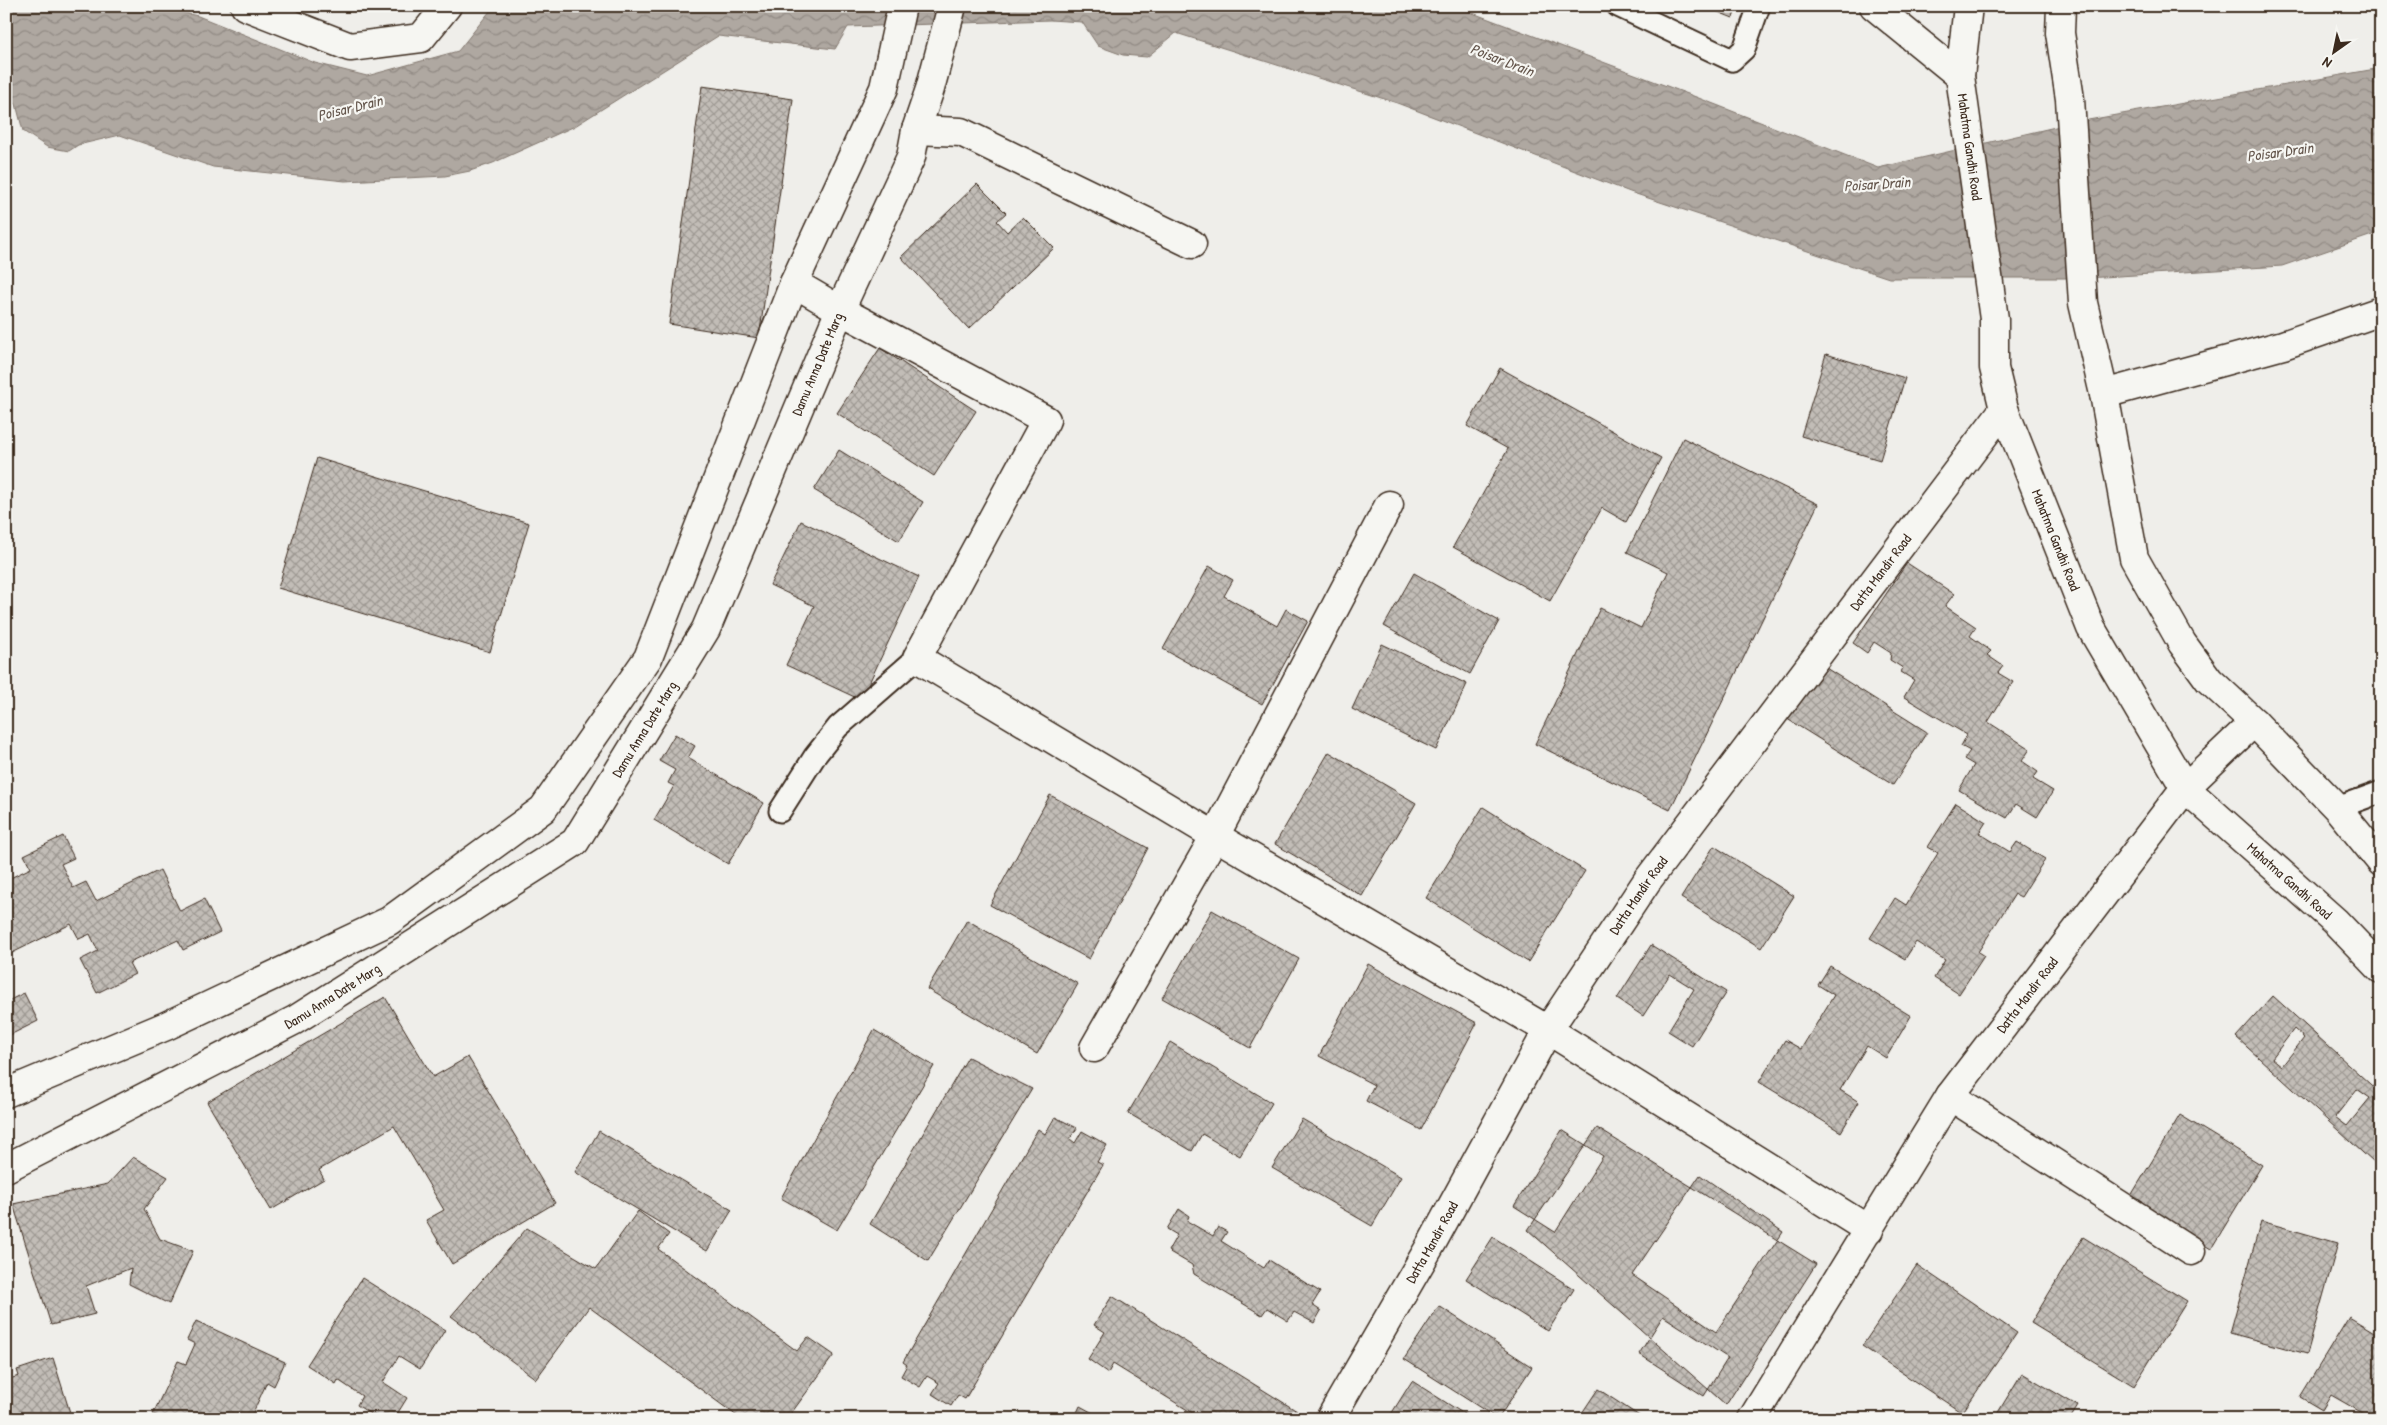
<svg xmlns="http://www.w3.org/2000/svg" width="2387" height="1425" font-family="'Patrick Hand',sans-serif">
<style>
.water{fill:url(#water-waves);stroke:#81766d}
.building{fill:url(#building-cross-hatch);stroke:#3b2a1e;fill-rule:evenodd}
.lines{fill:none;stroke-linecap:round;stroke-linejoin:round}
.lane-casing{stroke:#3b2a1e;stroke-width:25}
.street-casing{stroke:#3b2a1e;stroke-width:31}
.secondary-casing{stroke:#3b2a1e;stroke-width:31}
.lane{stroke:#f6f6f2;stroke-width:21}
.street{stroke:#f6f6f2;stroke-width:28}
.secondary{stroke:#f6f6f2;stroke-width:28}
.labels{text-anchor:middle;stroke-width:4.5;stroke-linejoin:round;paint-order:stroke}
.street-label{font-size:14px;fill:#3b2a1e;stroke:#f6f6f2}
.water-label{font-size:15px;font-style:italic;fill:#64564c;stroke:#f6f6f2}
</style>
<defs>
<pattern id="water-waves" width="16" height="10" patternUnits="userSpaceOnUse" patternTransform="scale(1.25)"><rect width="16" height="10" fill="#afa8a1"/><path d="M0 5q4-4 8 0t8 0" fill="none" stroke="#908983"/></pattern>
<pattern id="building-cross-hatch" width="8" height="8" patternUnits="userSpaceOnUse" patternTransform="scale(1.25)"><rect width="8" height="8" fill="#c2bdb7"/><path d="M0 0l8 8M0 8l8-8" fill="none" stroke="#9f9a94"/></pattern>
</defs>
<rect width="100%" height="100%" fill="#efeeea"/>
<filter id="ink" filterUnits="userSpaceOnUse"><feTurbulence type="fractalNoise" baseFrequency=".02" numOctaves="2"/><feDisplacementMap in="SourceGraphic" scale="10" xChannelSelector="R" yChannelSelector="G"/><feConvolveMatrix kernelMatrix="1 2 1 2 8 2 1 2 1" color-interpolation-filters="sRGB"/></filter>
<g filter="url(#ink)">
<!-- water -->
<path class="water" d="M6,6H154L198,16L315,63L367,76L458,51L494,6H1454L1696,97L1878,168L2077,122L2381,68V232L2282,266L2086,278H1889L1630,192L1397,103L1176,33L1147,57L1123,55L1098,46L1082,22L1050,20L848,27L835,49L718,36L575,126L493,163L470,171L445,176L345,181L213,167L120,135L78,145L69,151L47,147L23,131L16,104L6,92Z"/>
<!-- building -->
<path class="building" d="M1703,6H1737L1733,18Z
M702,86L793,99L759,338L669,324Z
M977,184L1006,213L997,221L1007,232L1023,217L1054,248L969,329L901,257Z
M880,348L976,411L934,476L837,413Z
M1826,354L1905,378L1880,460L1801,436Z
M1500,368L1661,458L1626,522L1602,508L1550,601L1453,547L1508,449L1467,426Z
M1683,438L1818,504L1670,810L1535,744L1600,608L1641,628L1668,572L1627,552Z
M839,450L923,502L899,541L814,490Z
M317,458L529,523L490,652L278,588Z
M801,521L919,577L861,700L786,665L814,606L770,585Z
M1907,563L1954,594L1945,606L1976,627L1970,636L1991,651L1987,655L2003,666L1998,673L2013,682L1988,722L2030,749L2022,761L2038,772L2033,779L2053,791L2037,817L2016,804L2007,818L1959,790L1974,765L1964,759L1970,751L1961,746L1967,735L1904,697L1914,680L1901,672L1903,668L1890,660L1891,653L1874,642L1867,653L1853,643Z
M1209,566L1233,580L1224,596L1277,626L1286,609L1308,621L1262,704L1163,649Z
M1414,573L1499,621L1470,674L1384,626Z
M1382,644L1467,684L1436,750L1352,709Z
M1818,663L1927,732L1893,785L1784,717Z
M675,734L695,746L688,758L764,803L728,864L654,820L674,786L668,783L675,770L659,761Z
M1329,752L1416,803L1362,896L1275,844Z
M1050,795L1148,848L1089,959L990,905Z
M1956,803L1986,822L1979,833L2010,852L2017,842L2045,859L2021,897L2015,894L1978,952L1984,956L1959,994L1934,978L1945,960L1916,942L1905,959L1870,938L1895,898L1906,905L1938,853L1928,847Z
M1483,807L1585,871L1528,962L1426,898Z
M63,836L74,858L61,864L73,888L86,882L96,901L160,870L180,911L204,899L220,932L183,950L178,940L129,963L135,974L97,993L80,960L98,951L90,934L79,939L71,924L6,956V880L31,868L24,855Z
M1714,846L1794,896L1761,948L1681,898Z
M1212,910L1299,959L1250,1048L1162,998Z
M967,920L1078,984L1037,1054L927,989Z
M1651,945L1726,992L1692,1046L1668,1031L1694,989L1670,974L1643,1016L1617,999Z
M1368,964L1477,1023L1421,1130L1366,1101L1374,1085L1319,1056Z
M1830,966L1911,1016L1886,1058L1867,1046L1840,1090L1859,1102L1841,1132L1759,1082L1785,1040L1801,1049L1834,995L1818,985Z
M24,993L38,1021L6,1037V1002Z
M2273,996L2381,1094V1156L2374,1163L2236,1037ZM2294,1029L2304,1038L2282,1066L2272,1058ZM2357,1089L2370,1098L2347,1126L2335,1117Z
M385,997L433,1077L468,1057L555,1203L452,1264L426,1220L444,1210L394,1126L319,1170L324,1179L271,1210L207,1102Z
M874,1030L934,1066L837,1230L781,1198Z
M1170,1042L1272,1103L1240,1156L1202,1134L1192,1151L1128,1113Z
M968,1057L1032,1089L928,1261L870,1224Z
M2180,1115L2262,1165L2211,1249L2129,1199Z
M1055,1117L1077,1128L1070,1139L1075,1143L1082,1131L1107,1145L1097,1162L1103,1165L965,1399L958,1395L951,1406L932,1394L939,1383L927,1376L920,1387L901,1376L907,1365L903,1362L1038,1129L1045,1134Z
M1302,1119L1401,1177L1372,1226L1272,1168Z
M1597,1128L1816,1264L1726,1405L1528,1230Z
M1562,1130L1603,1156L1555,1232L1514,1206Z
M599,1131L732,1210L707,1251L575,1172Z
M133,1157L168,1177L144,1209L160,1239L193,1251L169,1304L129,1284L131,1268L86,1286L95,1314L51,1325L13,1204L108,1184Z
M1700,1175L1783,1232L1716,1332L1632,1275Z
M1179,1209L1189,1216L1187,1221L1213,1236L1218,1227L1227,1232L1221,1241L1264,1268L1269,1260L1320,1292L1312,1305L1321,1311L1314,1323L1294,1312L1288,1321L1267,1308L1262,1315L1194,1274L1192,1265L1168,1251L1177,1235L1167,1229Z
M638,1211L669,1234L658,1249L797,1351L808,1337L834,1355L787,1419H741L589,1307L536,1379L451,1316L527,1228L596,1269Z
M2261,1221L2338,1243L2307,1354L2230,1333Z
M1493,1237L1574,1289L1548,1331L1466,1279Z
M2083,1237L2187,1301L2134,1386L2031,1323Z
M1917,1265L2017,1333L1962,1413L1862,1346Z
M362,1278L445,1330L420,1369L399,1356L383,1382L407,1398L394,1419H378L357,1405L362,1396L338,1380L336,1384L307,1365Z
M1112,1296L1297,1411L1292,1419H1191L1194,1414L1113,1364L1108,1373L1088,1359L1105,1332L1094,1325Z
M1439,1306L1532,1367L1498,1419L1404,1359Z
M1663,1316L1728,1358L1704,1396L1639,1354Z
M2349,1317L2381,1336V1406L2373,1419L2331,1395L2322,1410L2300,1397Z
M196,1321L285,1362L274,1386L267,1382L250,1419H164L153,1414L178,1361L186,1364L195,1344L187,1340Z
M53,1358L72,1419H6V1380L19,1376L17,1370Z
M2022,1373L2078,1406L2070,1419H1994Z
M1412,1381L1472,1419H1388Z
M1598,1389L1644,1419H1578Z
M1080,1406L1104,1419H1074Z"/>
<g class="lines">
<defs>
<path id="lane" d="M1618,6L1732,60L1744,49L1759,6
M2337,808L2381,792
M780,811L815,756L838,727L917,658"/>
<g id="street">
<path d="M245,6L350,47L421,38L447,6"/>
<path d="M916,130L961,132L1192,244"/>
<path d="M794,283L840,310L1046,420L917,658L1215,836L1548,1030L1869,1230"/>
<path d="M2104,394L2283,345L2381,311"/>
<path d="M1094,1048L1215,836L1389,505"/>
<path d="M1950,1096L2191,1251"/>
<path id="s1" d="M1330,1419L1433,1241L1548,1030L1647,881L2004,409"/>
<path id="s2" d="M1752,1419L1950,1096L2185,788L2254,722"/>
</g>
<g id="secondary">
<path d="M1874,6L1960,76"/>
<path id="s3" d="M1968,6L1960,76L1994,319V368L2004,409L2091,628L2185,788L2335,921L2381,969"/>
<path d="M2061,6L2060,33L2070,99L2083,303L2104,394L2134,558L2182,643L2209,680L2254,722L2337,808L2381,862"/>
<path d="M6,1093L166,1026L389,921L543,809L648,658L794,283L884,88L902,6"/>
<path id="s4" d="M6,1168L295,1020L575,842L706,629L840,310L911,157L916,130L930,89L952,6"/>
</g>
</defs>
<!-- lane casing -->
<use href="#lane" class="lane-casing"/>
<!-- street casing -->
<use href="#street" class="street-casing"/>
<!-- secondary casing -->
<use href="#secondary" class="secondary-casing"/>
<!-- lane -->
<use href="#lane" class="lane"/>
<!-- street -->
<use href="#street" class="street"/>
<!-- secondary -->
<use href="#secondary" class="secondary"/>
</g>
</g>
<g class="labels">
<!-- street labels -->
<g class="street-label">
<text dy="5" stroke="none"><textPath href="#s3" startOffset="142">Mahatma Gandhi Road</textPath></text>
<text dy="5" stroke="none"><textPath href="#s4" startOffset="1194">Damu Anna Date Marg</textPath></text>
<text dy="5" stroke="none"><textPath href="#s3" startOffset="548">Mahatma Gandhi Road</textPath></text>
<text dy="5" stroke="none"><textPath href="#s1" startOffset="1012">Datta Mandir Road</textPath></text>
<text dy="5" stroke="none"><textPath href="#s4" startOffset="789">Damu Anna Date Marg</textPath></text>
<text dy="5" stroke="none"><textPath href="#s3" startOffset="968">Mahatma Gandhi Road</textPath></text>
<text dy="5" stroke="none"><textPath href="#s1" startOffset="608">Datta Mandir Road</textPath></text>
<text dy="5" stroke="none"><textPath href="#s2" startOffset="506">Datta Mandir Road</textPath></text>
<text dy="5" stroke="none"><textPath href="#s4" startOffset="369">Damu Anna Date Marg</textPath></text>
<text dy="5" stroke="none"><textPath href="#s1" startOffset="204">Datta Mandir Road</textPath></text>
</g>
<!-- water labels -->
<g class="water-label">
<text transform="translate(1502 60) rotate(21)" y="5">Poisar Drain</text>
<text transform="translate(350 108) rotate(-14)" y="5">Poisar Drain</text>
<text transform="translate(2280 152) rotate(-8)" y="5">Poisar Drain</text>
<text transform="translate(1877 184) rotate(-4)" y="5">Poisar Drain</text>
</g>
</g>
<!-- margin -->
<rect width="2387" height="1425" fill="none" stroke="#f6f6f2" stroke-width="25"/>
<rect x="12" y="12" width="2362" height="1400" fill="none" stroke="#3b2a1e" stroke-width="2" filter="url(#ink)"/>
<!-- north arrow -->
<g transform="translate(2334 52) rotate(213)" stroke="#f6f6f2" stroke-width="4" paint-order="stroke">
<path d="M0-4L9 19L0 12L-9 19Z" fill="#3b2a1e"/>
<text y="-8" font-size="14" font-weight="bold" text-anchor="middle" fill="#3b2a1e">N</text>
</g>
</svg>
